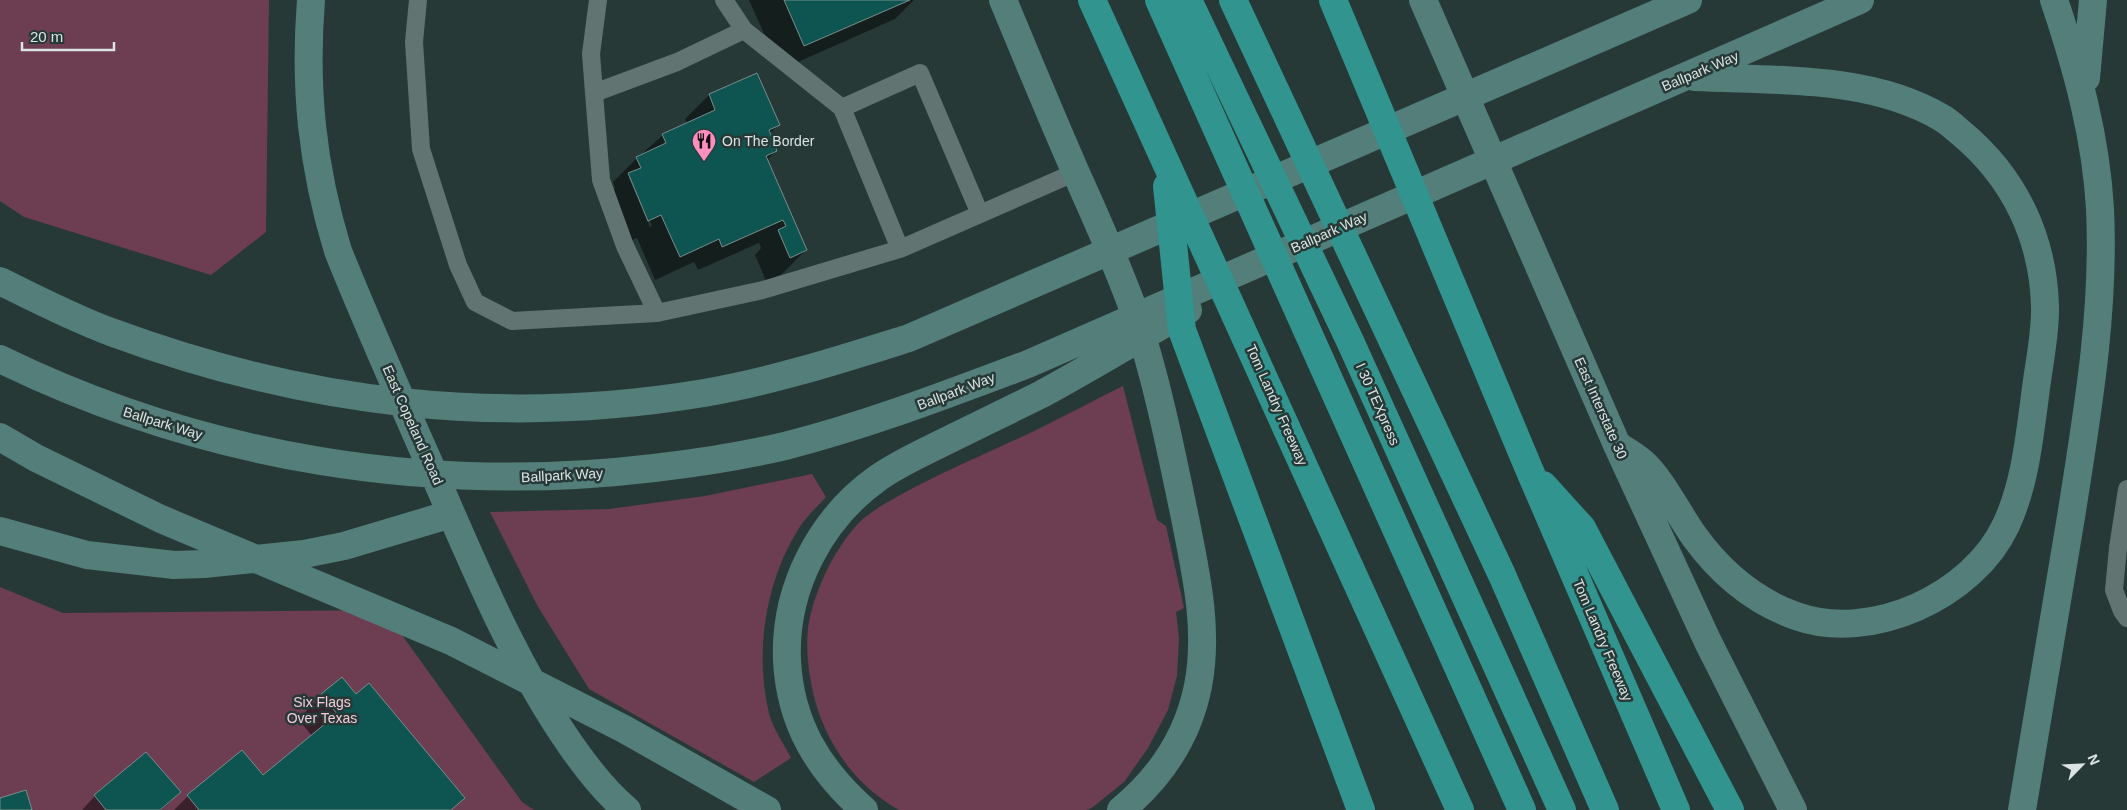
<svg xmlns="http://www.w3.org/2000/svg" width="2127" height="810" font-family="Arial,sans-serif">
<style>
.green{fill:#6d3d51}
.shadow{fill:#0007;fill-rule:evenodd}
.building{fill:#0e5551;stroke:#798d8b}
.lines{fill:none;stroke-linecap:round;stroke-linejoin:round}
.service{stroke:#617472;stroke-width:18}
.secondary{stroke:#537e7a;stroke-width:28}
.motorway{stroke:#31948e;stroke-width:28}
.labels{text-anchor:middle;stroke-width:5;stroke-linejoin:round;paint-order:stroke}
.street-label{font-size:14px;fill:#dae4e3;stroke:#273937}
.poi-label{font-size:14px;fill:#dae4e3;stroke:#273937;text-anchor:start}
.park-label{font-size:14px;fill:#f7cada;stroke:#273937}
</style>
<rect width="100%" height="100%" fill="#273937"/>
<!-- green -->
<path class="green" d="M0,0H269L266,232L211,275L24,217L0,201Z
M1123,386L1157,520L1166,526L1184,608L1176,612L1179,638L1177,676L1168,710L1148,748L1124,782L1093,807L1087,810H899C853,784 823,740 812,688C808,668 806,648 808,628C813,592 837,542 864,518C875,509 889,501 902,494C936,475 972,460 1008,443C1047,426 1084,405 1123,386Z
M812,474L826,497C818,506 808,515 801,525C766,578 754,652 769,713C773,729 784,744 791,758L754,782L589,689L537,605L490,512L609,509L705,496Z
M0,587L63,613L384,610L522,802L534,810H0Z"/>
<!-- shadow -->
<path class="shadow" d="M749,0H914L895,19L780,70Z
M756,75L778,125L769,134L776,151L767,160L806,250L782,274L766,281L755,255L761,248L759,243L698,270L694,262L655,280L637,238L624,244L605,199L615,188L613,182L637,158L663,135L687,124L685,119L709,95ZM630,176L652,226L650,227L629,178Z
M322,695L356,696L463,798L451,810H174L188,796L262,777L312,736L298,719Z
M145,753L180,792L167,805L161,810H82L95,796Z"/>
<!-- building -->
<path class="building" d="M784,0H910L804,46Z
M757,73L780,125L769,130L777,151L766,156L807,250L790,258L778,230L786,226L783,220L722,247L719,239L680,257L661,215L648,221L628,173L641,168L636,157L666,143L662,134L715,110L709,94Z
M342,677L356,694L369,683L465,798L451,810H199L187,795L242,750L263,775L337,714L321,694Z
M146,752L181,792L160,810H106L94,795Z
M26,790L32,810H0V798Z"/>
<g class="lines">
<!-- service -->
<path class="service" d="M418,0L414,42L421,149L458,265L475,302L512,321L657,313
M598,0L591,54L594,93L677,62L744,30
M724,0L744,30L842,108L900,249L1076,172
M594,93L601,180L625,246L657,313L763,290L900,249
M842,108L920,73L980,214
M2127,489L2118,548L2114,590L2122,611L2127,618"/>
<!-- secondary -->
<path class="secondary" d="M311,0C304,88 312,166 338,251C369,328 403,404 437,481C476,570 514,663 570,744C586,767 605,792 627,810
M1003,0C1027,58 1051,116 1076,173C1097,220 1118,266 1135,314C1157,380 1171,450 1185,518C1196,573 1209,630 1198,686C1188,736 1160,778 1121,810
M1423,0L1617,445L1708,642L1793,810
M2086,78L2093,0
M0,281C36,299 73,318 111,332C306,404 499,427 704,393C774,381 842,359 909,338L1688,0
M0,359C203,458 430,495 654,468C698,463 742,456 785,446C868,425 948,394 1028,364L1860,0
M0,437L36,458L161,519L451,641L624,729L767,810
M1617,445C1625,450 1634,455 1642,462C1660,477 1679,515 1694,536C1720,572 1754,601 1796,616C1871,643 1973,596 2006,525C2025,484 2029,440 2035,396C2038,368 2046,334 2045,306C2043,237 2014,177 1961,133C1955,128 1949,122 1942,118C1870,75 1776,81 1695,77
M0,531L87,555L174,565L204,564L304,554L344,546L451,514
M864,810C818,769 790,723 787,660C784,589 820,519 878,478C896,465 918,455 938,445C972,428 1006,412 1040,395C1090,368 1139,338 1188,310
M2022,810C2038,712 2054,614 2071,517C2087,415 2105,312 2100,209C2096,137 2077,68 2054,0"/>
<!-- motorway -->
<path class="motorway" d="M1092,0L1460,810
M1159,0L1522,810
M1188,0L1350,341L1562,810
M1233,0L1502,575L1605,810
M1333,0L1529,469L1676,810
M1167,186L1182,330L1361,810
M1543,485L1582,528L1730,810"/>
</g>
<!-- icons -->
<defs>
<symbol id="restaurant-pin" viewBox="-11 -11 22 30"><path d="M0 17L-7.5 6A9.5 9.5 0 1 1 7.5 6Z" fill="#fe8ebe" stroke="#273937"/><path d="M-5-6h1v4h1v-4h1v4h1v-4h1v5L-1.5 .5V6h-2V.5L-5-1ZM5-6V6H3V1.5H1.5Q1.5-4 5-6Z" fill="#111"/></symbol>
</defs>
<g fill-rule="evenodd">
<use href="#restaurant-pin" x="690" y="127" width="28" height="38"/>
</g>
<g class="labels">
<!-- street labels -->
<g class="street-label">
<text transform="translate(1700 71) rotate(-23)" y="5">Ballpark Way</text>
<text transform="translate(1329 232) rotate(-24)" y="5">Ballpark Way</text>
<text transform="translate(956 391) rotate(-21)" y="5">Ballpark Way</text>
<text transform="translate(1378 404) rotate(66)" y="5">I 30 TEXpress</text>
<text transform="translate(1277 405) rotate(66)" y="5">Tom Landry Freeway</text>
<text transform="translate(1601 408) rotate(66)" y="5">East Interstate 30</text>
<text transform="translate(163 423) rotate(17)" y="5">Ballpark Way</text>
<text transform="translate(413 425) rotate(66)" y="5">East Copeland Road</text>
<text transform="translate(562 475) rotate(-3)" y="5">Ballpark Way</text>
<text transform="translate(1603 640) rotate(67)" y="5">Tom Landry Freeway</text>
</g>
<!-- poi labels -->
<g class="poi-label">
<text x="722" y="146">On The Border</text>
</g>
<!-- park labels -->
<g class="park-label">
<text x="322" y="707">Six Flags<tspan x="322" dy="16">Over Texas</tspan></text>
</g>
</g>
<!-- north arrow -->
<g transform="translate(2082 765) rotate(66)" stroke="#273937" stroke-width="4" paint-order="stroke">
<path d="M0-4L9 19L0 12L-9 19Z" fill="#dae4e3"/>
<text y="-8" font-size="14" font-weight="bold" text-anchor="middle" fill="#dae4e3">N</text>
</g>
<!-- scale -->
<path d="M22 42v8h92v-8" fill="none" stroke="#dae4e3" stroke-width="2.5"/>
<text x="30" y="42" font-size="15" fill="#dae4e3" stroke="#273937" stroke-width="4" paint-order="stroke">20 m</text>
</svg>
